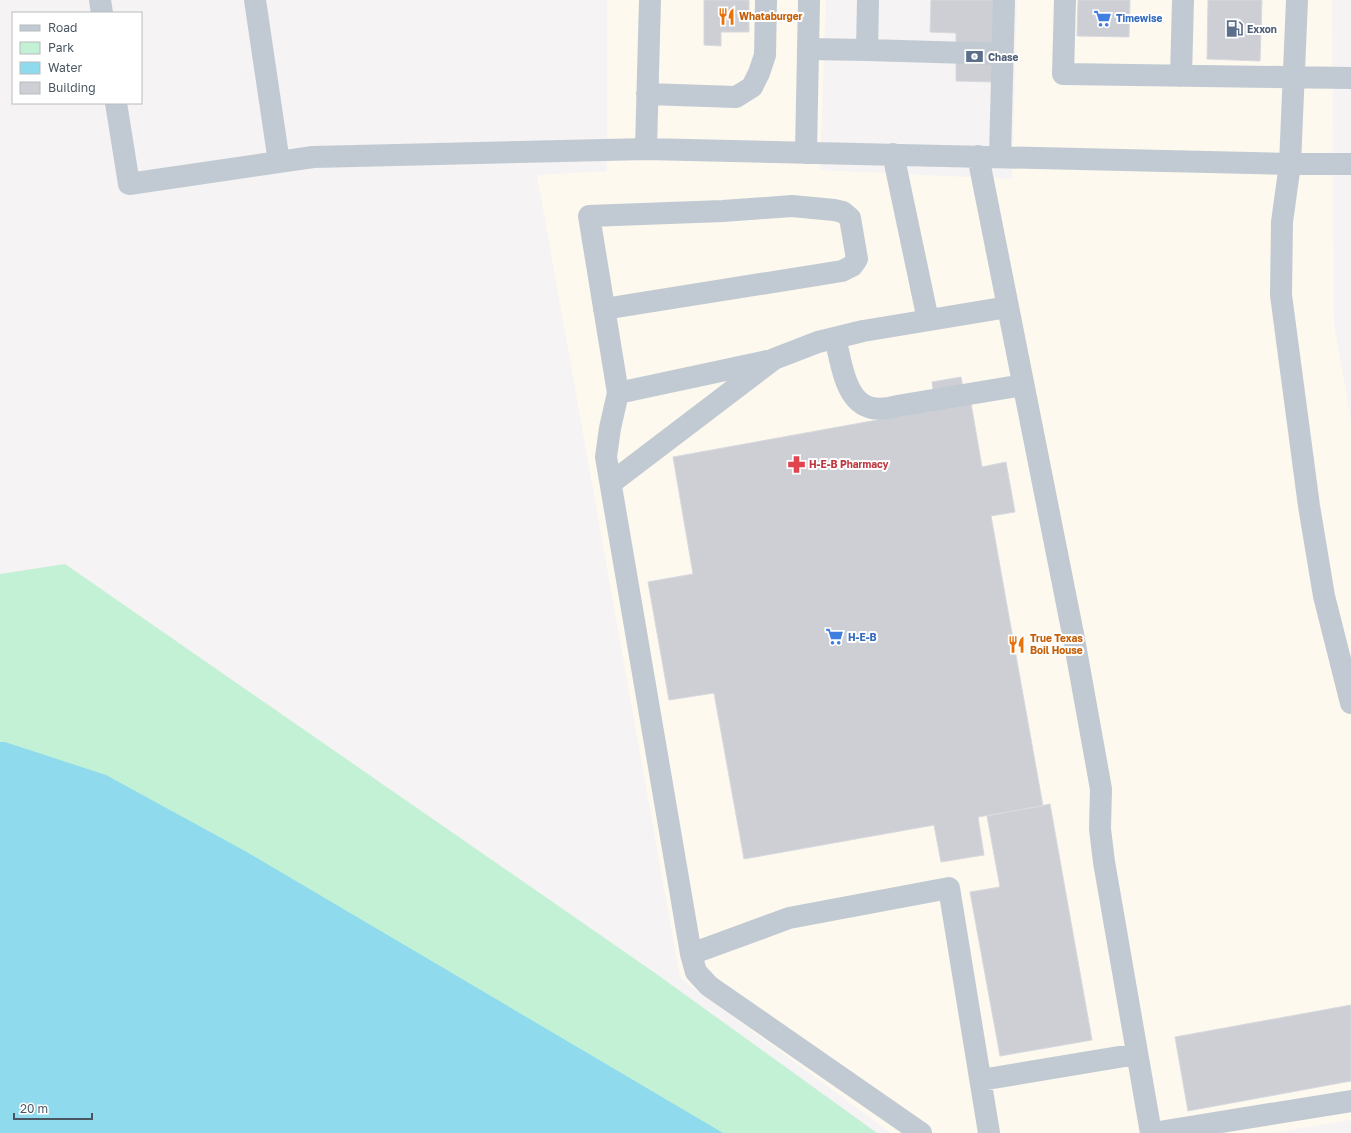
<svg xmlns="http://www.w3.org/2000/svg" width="1351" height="1133" font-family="'Golos Text',sans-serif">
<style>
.commercial{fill:#fdf9ef}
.green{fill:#c3f1d5}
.water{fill:#90daee}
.building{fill:#cdcfd5;stroke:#d7d9de}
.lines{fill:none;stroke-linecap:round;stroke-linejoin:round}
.minor{stroke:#c1cad2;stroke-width:22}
.labels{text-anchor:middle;stroke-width:4;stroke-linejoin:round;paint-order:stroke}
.food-label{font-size:10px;font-weight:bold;fill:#c56008;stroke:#fff;text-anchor:start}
.shop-label{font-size:10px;font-weight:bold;fill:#366cbe;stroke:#fff;text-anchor:start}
.service-label{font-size:10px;font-weight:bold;fill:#4e5e75;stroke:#fff;text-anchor:start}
.health-label{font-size:10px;font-weight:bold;fill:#be3a42;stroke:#fff;text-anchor:start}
</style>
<rect width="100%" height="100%" fill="#f5f3f3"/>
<!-- commercial -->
<path class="commercial" d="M607,0H826L820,170L1012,179L1017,0H1332L1334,324L1351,420V1120L1272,1133H891L680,978L537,175L607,171Z"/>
<!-- green -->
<path class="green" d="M65,564L655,973L877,1133H0V574Z"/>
<!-- water -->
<path class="water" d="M0,742H5L106,775L245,851L723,1133H0Z"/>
<!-- building -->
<path class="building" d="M704,0H749V32H721V46L704,45Z
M931,0H995L993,82L956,81V33L930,32Z
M1078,0H1130L1129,37L1077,36Z
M1208,0H1262L1260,61L1207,59Z
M961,377L966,404L936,410L932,382Z
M971,403L982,467L1006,462L1015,512L991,516L1043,806L978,817L984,855L941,862L934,825L744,859L714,693L669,700L648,582L693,574L673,457Z
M1050,804L1092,1040L1000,1056L970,892L1000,887L987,816Z
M1351,1005V1081L1188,1111L1175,1037Z"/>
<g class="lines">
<!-- minor -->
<path class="minor" d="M100,0L102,13
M255,0L279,162
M1065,0L1063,74L1351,78
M1297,0L1290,164L1282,222L1281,295L1309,506L1324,596L1351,703
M808,49L867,50L868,0
M867,50L1003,54
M1181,76L1183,0
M647,94L736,97L752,87L759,73L765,55L766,0
M116,103L129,184L313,157L646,149L1290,164H1351
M646,149L650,0
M806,153L809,0
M893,154L928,320
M978,156L1074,639L1101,789L1100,829L1104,862L1151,1133
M1000,157L1004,0
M604,309L842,271L852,266L857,259L850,218L843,212L834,210L792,206L723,211L589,216L618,393L610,428L606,457L691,954L696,972L709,986L921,1133
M835,338C844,373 847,421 897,406L1023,385
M618,393L767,361
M611,483L774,359L818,342L863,331L1008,307
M691,954L789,918L949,888L989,1133
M981,1080L1137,1054
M1153,1133L1351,1101"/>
</g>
<!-- icons -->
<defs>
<symbol id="restaurant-bare" viewBox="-9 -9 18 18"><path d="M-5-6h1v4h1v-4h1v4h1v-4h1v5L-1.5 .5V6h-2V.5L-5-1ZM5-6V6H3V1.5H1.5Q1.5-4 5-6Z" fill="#e8710a" stroke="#fff" stroke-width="2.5" paint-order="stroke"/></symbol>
<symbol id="supermarket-bare" viewBox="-9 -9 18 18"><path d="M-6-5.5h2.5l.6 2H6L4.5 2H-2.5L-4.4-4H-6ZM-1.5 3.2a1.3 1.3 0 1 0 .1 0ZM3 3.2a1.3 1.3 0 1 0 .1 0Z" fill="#3f7fe0" stroke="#fff" stroke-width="2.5" paint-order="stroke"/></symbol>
<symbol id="fuel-bare" viewBox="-9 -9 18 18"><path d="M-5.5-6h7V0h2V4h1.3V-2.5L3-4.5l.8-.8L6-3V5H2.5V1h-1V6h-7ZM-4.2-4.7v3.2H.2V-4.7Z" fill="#5c6f8a" stroke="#fff" stroke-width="2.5" paint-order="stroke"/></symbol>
<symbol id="bank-bare" viewBox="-9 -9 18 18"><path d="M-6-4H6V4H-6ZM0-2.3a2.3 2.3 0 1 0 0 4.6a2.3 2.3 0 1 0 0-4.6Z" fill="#5c6f8a" stroke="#fff" stroke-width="2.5" paint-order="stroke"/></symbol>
<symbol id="pharmacy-bare" viewBox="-9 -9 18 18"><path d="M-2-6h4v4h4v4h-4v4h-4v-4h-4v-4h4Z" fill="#e0444e" stroke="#fff" stroke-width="2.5" paint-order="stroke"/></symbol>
</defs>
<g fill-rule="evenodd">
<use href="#restaurant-bare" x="714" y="4" width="25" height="25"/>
<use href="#supermarket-bare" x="1090" y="6" width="25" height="25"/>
<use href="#fuel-bare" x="1222" y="16" width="25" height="25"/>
<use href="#bank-bare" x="962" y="44" width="25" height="25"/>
<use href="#pharmacy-bare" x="784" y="452" width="25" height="25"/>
<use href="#supermarket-bare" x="822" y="624" width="25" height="25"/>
<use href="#restaurant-bare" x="1004" y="632" width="25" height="25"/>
</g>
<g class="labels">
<!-- food labels -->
<g class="food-label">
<text x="739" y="20">Whataburger</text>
<text x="1030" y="642">True Texas<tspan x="1030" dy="12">Boil House</tspan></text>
</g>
<!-- shop labels -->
<g class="shop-label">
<text x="1116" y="22">Timewise</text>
<text x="848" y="641">H-E-B</text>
</g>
<!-- service labels -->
<g class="service-label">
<text x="1247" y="33">Exxon</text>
<text x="988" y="61">Chase</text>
</g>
<!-- health labels -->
<g class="health-label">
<text x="809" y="468">H-E-B Pharmacy</text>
</g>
</g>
<!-- legend -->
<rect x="12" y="12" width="130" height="92" fill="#ffffff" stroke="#b7bbc0"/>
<rect x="20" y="25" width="20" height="6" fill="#c1cad2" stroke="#b7bbc0"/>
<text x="48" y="32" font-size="12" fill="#4a5661">Road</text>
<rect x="20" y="42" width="20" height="12" fill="#c3f1d5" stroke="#b7bbc0"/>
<text x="48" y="52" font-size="12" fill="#4a5661">Park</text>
<rect x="20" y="62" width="20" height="12" fill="#90daee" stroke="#b7bbc0"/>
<text x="48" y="72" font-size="12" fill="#4a5661">Water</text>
<rect x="20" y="82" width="20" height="12" fill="#cdcfd5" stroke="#b7bbc0"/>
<text x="48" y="92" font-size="12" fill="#4a5661">Building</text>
<!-- scale -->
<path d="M14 1113v6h78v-6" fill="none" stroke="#4a5661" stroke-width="2"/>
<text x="20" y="1113" font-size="12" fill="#4a5661" stroke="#ffffff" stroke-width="3" paint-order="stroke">20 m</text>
</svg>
